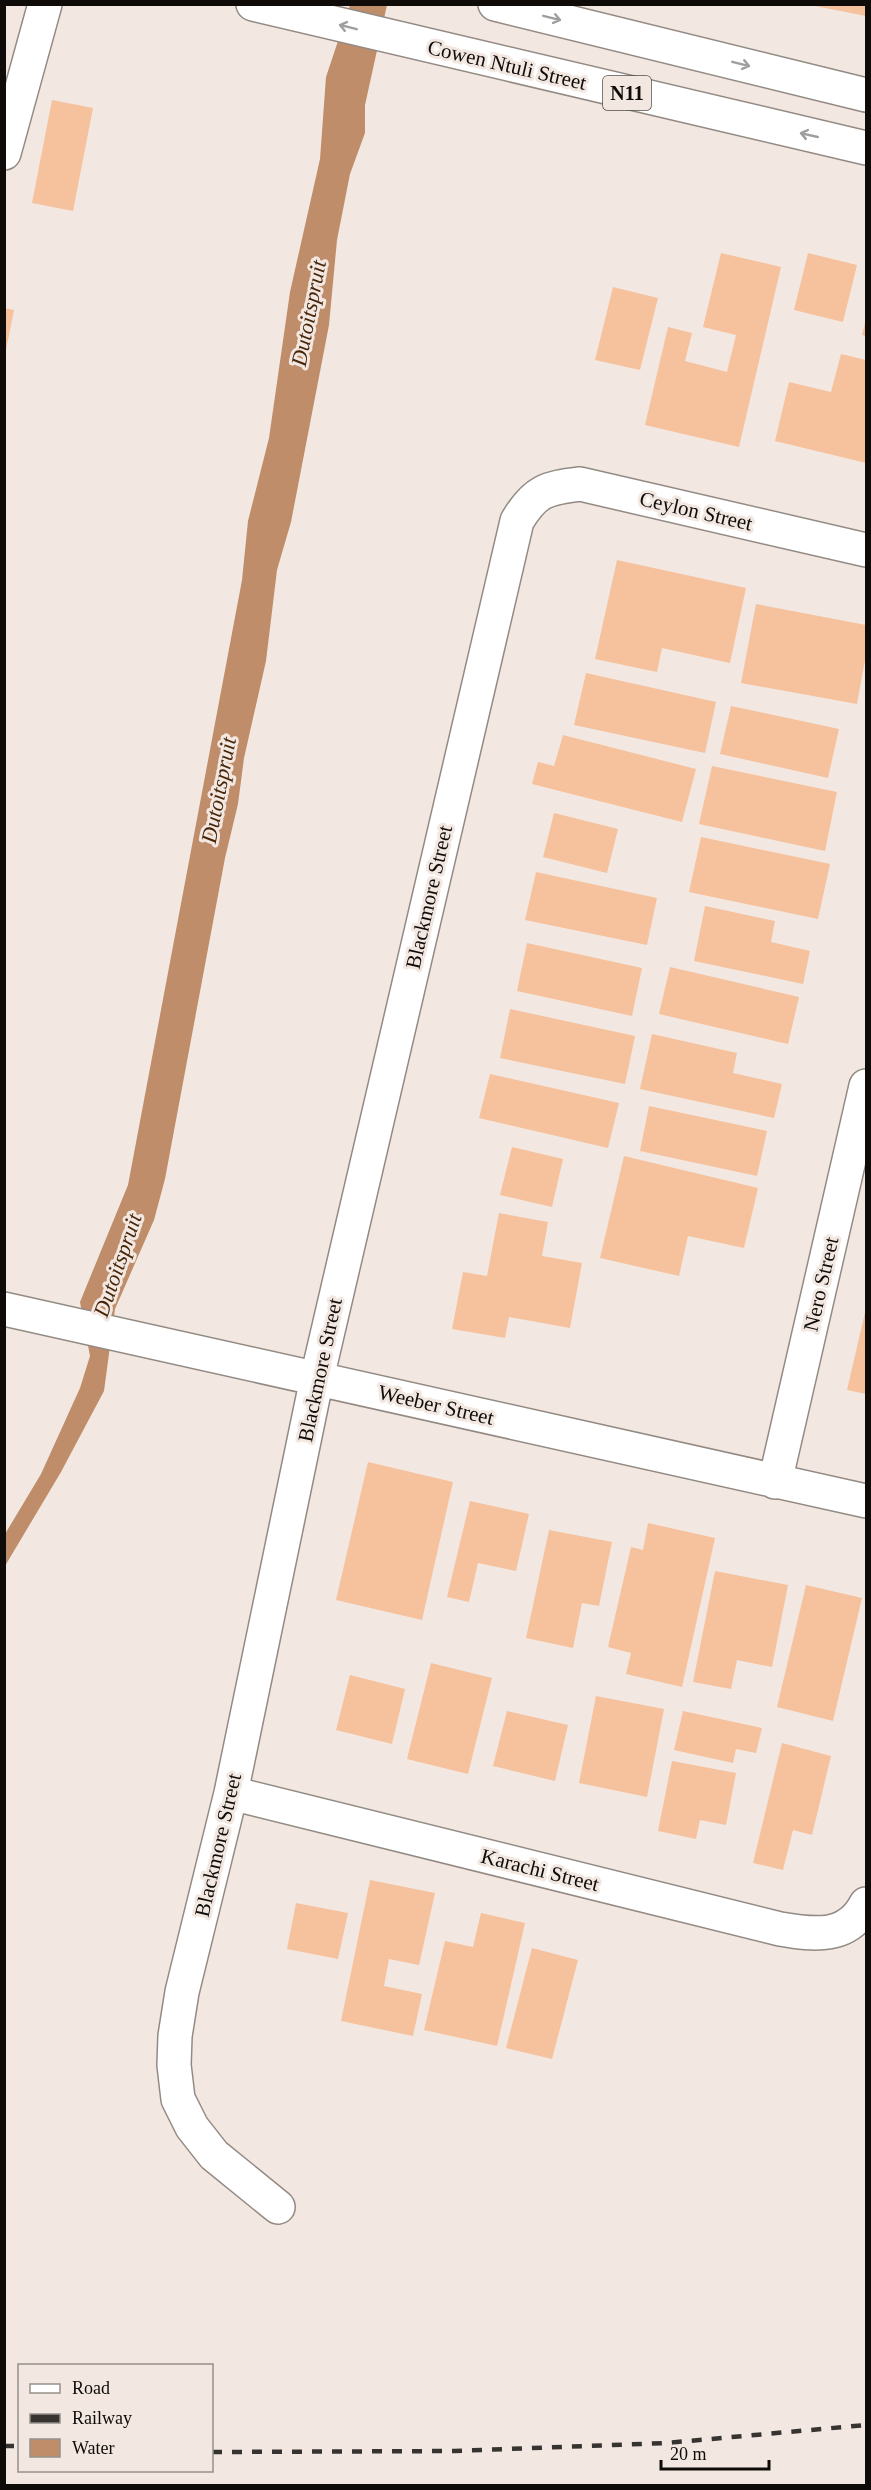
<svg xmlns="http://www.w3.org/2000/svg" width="871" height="2490" font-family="Georgia,serif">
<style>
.water{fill:#bf8d6a}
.building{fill:#f6c19d}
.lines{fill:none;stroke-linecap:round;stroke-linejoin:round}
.minor-casing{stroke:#938a84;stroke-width:36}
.highway-casing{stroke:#938a84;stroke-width:36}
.minor{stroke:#fff;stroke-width:33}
.highway{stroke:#fff;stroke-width:33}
.rail{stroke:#373330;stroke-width:4.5;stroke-dasharray:10 10;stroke-linecap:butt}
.oneway{stroke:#9f9d9d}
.labels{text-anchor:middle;stroke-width:6;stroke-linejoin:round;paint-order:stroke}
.shield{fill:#f2e8e1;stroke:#524d4a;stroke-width:1.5}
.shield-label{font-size:20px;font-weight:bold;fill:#0e0b09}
.street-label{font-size:21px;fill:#0e0b09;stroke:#f2e8e1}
.water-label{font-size:22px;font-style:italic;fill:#472509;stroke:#f2e8e1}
</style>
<rect width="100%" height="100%" fill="#f2e8e1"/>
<!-- water -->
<path class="water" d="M350,5H387L365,105V133L350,174L337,240L329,325L291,522L277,570L266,661L244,758L238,804L225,858L165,1179L154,1220L115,1309L104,1391L61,1472L5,1566V1534L41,1474L80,1388L90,1356L80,1302L128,1185L242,580L248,521L269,438L290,292L320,159L326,77Z"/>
<!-- building -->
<path class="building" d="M815,4H866V16L815,6Z
M52,100L93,108L73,211L32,203Z
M721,253L781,267L739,447L645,425L668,327L692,333L685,361L727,372L736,335L703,327Z
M808,253L857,265L843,322L794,310Z
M613,287L658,298L640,370L595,360Z
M4,308L14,310L6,350H4Z
M866,319V336L862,335Z
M841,354L866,360V463L775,441L789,382L831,392Z
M617,560L746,588L730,663L662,648L657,672L595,659Z
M756,604L866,625V655L857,704L741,683Z
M586,673L716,702L705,753L574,725Z
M731,706L839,729L828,778L720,754Z
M563,735L696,769L682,822L532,784L538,762L554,766Z
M712,766L837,792L825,851L699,824Z
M554,813L618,829L607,873L543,857Z
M701,837L830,864L818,919L689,892Z
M536,872L657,898L647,945L525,920Z
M705,906L775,921L771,942L810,951L803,984L694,961Z
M527,943L642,968L632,1016L517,991Z
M670,967L799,997L788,1044L659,1014Z
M510,1009L635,1036L625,1084L500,1058Z
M652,1034L737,1053L733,1073L782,1084L774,1118L640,1089Z
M490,1074L619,1103L608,1148L479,1118Z
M649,1106L767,1131L757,1176L640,1151Z
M512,1147L563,1159L552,1207L500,1195Z
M624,1156L758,1188L744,1248L688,1236L679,1276L600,1258Z
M499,1213L548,1222L542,1256L582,1263L570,1328L509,1317L505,1338L452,1329L463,1272L487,1276Z
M866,1308V1394L847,1390Z
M368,1462L453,1482L422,1620L336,1600Z
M470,1501L529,1514L516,1571L478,1563L469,1602L447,1597Z
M648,1523L715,1538L682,1687L626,1674L631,1653L608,1647L631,1547L643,1550Z
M549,1530L612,1542L599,1606L582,1603L573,1648L526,1638Z
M715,1571L788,1585L772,1667L737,1660L731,1689L693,1682Z
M806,1585L862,1598L833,1721L777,1707Z
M431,1663L492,1678L468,1774L407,1759Z
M350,1675L405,1689L392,1744L336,1730Z
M596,1696L664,1709L647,1797L579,1783Z
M507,1711L568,1725L555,1781L493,1766Z
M683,1711L762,1728L756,1753L736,1749L733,1763L674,1750Z
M782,1743L831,1756L812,1835L793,1830L783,1870L753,1863Z
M672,1761L736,1773L726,1825L700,1820L696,1839L658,1831Z
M370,1880L435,1893L419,1965L389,1959L384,1986L422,1994L413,2036L341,2021Z
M296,1903L348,1913L338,1959L287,1949Z
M481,1913L525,1923L497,2046L424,2030L445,1941L473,1947Z
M532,1948L578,1960L552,2059L506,2048Z"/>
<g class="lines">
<defs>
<path id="minor" d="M4,153L45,4
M4,1309L866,1501
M775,1482L866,1086
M231,1793L780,1929C815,1935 848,1939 866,1904
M278,2207L214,2155L192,2127L178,2099L174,2065L175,2036L182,1992L231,1793L317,1378L517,521C535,491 546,488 580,484L866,550"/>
<path id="highway" d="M253,4L866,148
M495,4L866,95"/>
</defs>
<!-- minor casing -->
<use href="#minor" class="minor-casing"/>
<!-- highway casing -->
<use href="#highway" class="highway-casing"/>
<!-- minor -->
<use href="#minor" class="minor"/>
<!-- highway -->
<use href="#highway" class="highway"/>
<!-- rail -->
<path class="rail" d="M4,2446H20
M212,2452L454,2451L666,2443L866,2425"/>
</g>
<!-- one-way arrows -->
<defs><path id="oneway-shaft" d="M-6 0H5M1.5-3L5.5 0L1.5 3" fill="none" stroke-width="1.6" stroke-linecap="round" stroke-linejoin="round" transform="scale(1.5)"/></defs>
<g class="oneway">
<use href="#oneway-shaft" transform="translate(552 18) rotate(14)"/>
<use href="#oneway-shaft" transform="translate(348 27) rotate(-166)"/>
<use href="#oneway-shaft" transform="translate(741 64) rotate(14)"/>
<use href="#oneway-shaft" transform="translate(809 135) rotate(-167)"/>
</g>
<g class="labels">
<!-- shield labels -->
<rect class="shield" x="603" y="76" width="48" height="34" rx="4.5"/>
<g class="shield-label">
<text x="627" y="100">N11</text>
</g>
<!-- street labels -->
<g class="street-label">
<text transform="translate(507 65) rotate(13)" y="7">Cowen Ntuli Street</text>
<text transform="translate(696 511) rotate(13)" y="7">Ceylon Street</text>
<text transform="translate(429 897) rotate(-77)" y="7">Blackmore Street</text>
<text transform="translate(821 1284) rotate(-77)" y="7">Nero Street</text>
<text transform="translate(320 1370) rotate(-78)" y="7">Blackmore Street</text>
<text transform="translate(436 1405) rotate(13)" y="7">Weeber Street</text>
<text transform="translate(218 1845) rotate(-77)" y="7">Blackmore Street</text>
<text transform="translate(540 1870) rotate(14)" y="7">Karachi Street</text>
</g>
<!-- water labels -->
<g class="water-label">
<text transform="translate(308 313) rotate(-79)" y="8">Dutoitspruit</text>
<text transform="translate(218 790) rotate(-79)" y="8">Dutoitspruit</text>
<text transform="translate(117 1265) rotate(-71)" y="8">Dutoitspruit</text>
</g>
</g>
<!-- border -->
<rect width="871" height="2490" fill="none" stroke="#0e0b09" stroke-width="12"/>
<!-- legend -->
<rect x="18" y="2364" width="195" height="108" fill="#f2e8e1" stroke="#97908b" stroke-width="1.5"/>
<rect x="30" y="2384" width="30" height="9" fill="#ffffff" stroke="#97908b" stroke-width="1.5"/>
<text x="72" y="2394" font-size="18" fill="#0e0b09">Road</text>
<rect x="30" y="2414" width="30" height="9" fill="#373330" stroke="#97908b" stroke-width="1.5"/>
<text x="72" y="2424" font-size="18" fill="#0e0b09">Railway</text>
<rect x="30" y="2439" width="30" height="18" fill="#bf8d6a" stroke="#97908b" stroke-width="1.5"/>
<text x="72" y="2454" font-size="18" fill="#0e0b09">Water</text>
<!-- scale -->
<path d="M661 2460v9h108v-9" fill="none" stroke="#0e0b09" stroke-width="3"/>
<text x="670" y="2460" font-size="18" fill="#0e0b09" stroke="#f2e8e1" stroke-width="4.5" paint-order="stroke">20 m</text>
</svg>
